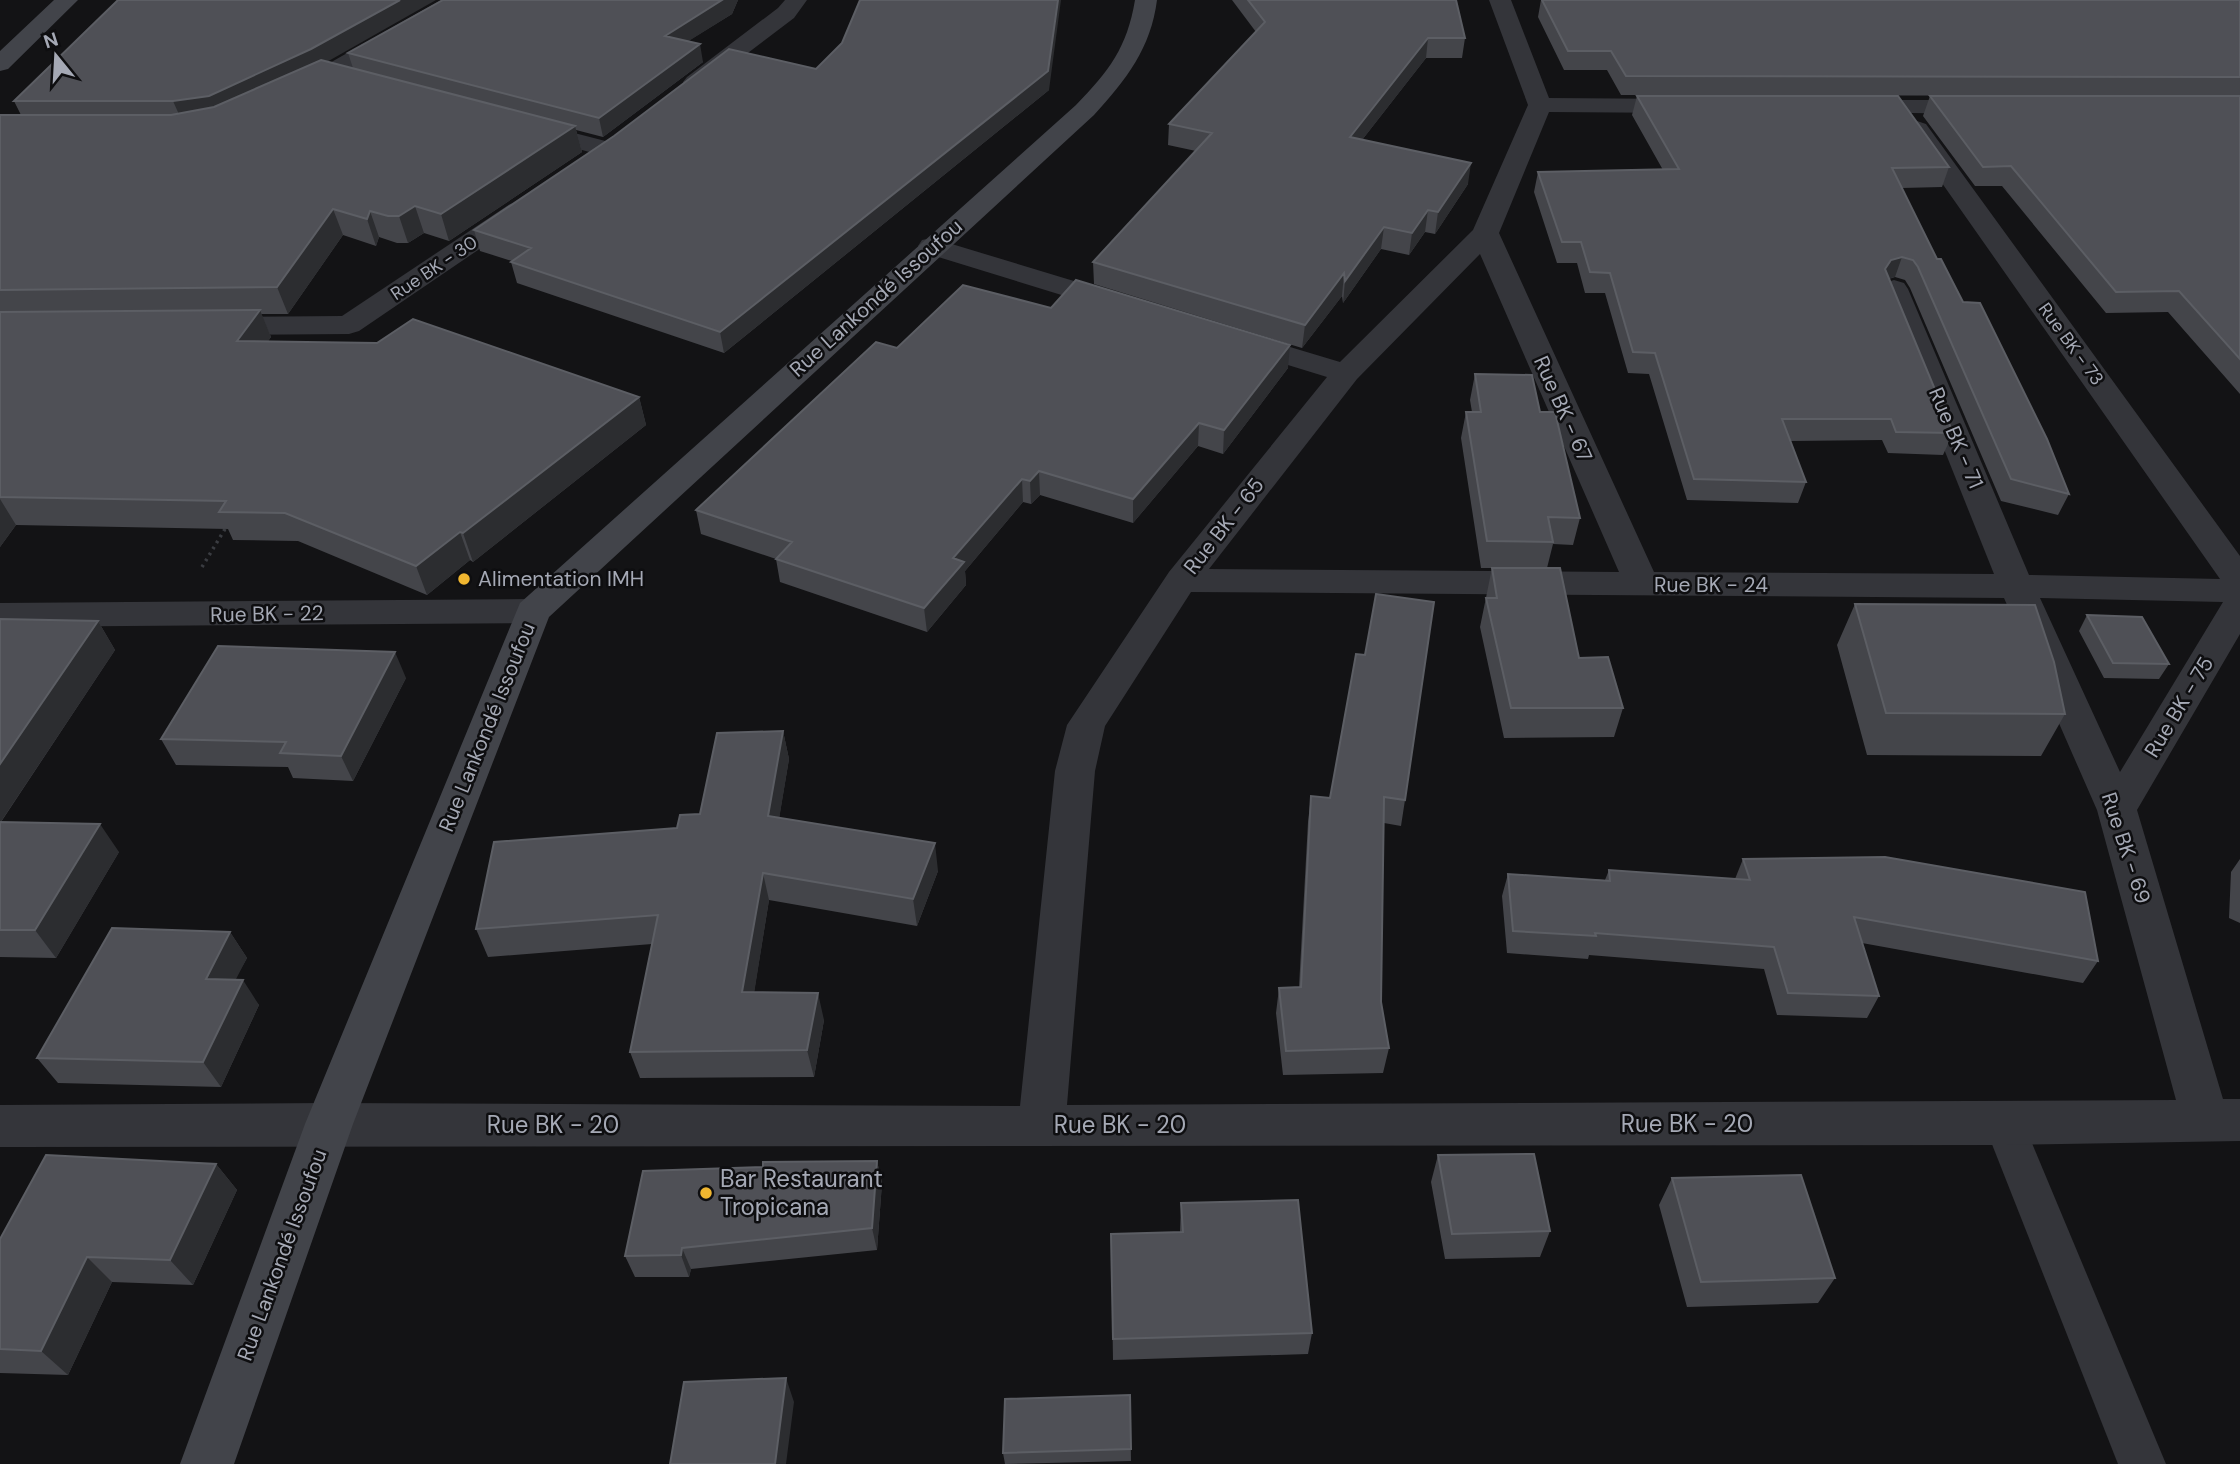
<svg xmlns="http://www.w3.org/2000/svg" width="2240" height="1464" font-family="'DM Sans',sans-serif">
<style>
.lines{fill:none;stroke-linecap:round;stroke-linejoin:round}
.path{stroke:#3a3c41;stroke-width:3.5;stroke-dasharray:2.5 4.5;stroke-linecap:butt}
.lane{fill:#34353a;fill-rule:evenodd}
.street{fill:#34353a;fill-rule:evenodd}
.secondary{fill:#42444a;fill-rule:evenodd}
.wall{fill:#44454a}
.shaded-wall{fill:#2c2d30}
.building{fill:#4f5056;stroke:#5c5e64;stroke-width:2}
.poi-dot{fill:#f0b630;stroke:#0e0e10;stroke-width:2.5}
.labels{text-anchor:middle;stroke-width:5;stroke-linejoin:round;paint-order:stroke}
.far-street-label{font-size:18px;fill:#a5a9b5;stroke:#0e0e10}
.street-label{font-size:21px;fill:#a5a9b5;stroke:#0e0e10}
.poi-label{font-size:21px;fill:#a5a9b5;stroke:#0e0e10;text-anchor:start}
.near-street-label{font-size:24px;fill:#a5a9b5;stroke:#0e0e10}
.near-poi-label{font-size:24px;fill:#a5a9b5;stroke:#0e0e10;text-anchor:start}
</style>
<rect width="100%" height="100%" fill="#131315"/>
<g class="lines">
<!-- path -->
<path class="path" d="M202,567L228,524"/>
<!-- lane -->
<path class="lane" d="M2004,1106L2018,1111L2024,1124L2166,1464H2118L1984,1124L1990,1111Z"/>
<!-- street -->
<path class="street" d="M441,0H468L465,5L335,79L304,94L295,96L286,94L283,89L286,84L319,69Z
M785,0H807L794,18L703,87L695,89L687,87L683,82L687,77L778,8Z
M1489,0H1511L1549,98L1685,99L1694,101L1697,106L1694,111L1685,113L1549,112L1499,233L1654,572L1994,574L1880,289L1884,283L1894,280L1904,283L1908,289L2029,575L2220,579L1904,129L1908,124L1917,121L1926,124L2240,556V634L2137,810L2223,1099H2240V1141L2004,1145L0,1147V1105L329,1103L1020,1106L1055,771L1067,725L1169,572L1327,377L1226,346L1222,340L1226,334L1237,331L1340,362L1473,230L1528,105ZM1480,254L1619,572L1209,569L1357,379ZM1191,592L2004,598L2097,810L2176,1100L1067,1105L1095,771L1105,726ZM2040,598L2223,602L2120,772Z
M1854,100H1979L1988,102L1991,107L1988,112L1979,114L1845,112L1842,107L1845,102Z
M528,121L617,144L621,149L617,154L608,157L519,133L516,128L519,123Z
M519,202L528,204L532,210L528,216L359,331L349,334L216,335L206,332L201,326L206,320L216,317L342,316L510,204Z
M932,238L1130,298L1134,304L1130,310L1120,313L922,252L918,246L922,240Z
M533,599L546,603L551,611L546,619L533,623L0,627V603Z"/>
<!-- secondary -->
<path class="secondary" d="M54,0H78L8,69L0,71V51Z
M1135,0H1157C1151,48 1126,80 1094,115L549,617L353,1124L234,1464H180L305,1124L520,603L1076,105C1109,71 1127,48 1135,0Z"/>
</g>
<!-- wall -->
<path class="wall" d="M443,0H738L732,14L688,41L703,62L603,137L576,130L582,152L449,241L424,233L408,243H397L379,237L376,246L343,235L288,314H261L271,337L268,341L639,397L646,425L473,562L470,560L427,595L298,541L233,540L228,529L16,525L0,547V115H21L14,101L327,62L353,68L348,53Z
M1232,0H1456L1465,38L1462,58H1426L1362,140L1468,184L1435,234L1425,232L1409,255L1381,249L1343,303L1342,296L1302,348L1094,284L1093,262L1196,151L1168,145L1169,124L1256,32Z
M1541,0H2240V394L2168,312L2106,313L2002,186H1975L1923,116L1930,96H2204L1621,95L1607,70H1564L1538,17Z
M816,69L1049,90L724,353L517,283L511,262L512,261L480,251L474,230Z
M1637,96L1949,167L1942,187L1902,188L1937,259L1963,302L2069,494L2058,515L2001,501L1910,288L1905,280L1895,277L1889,279L1953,433L1943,455L1888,453L1882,440L1790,441L1806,482L1798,503L1687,500L1649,374L1628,373L1605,293H1585L1577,263H1557L1534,192L1538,172L1663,170L1632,115Z
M1051,308L1288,368L1223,454L1198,446L1133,523L1040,495L1031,504L1023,502L965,571L966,585L927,632L780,582L776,559L701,534L696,510L897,348Z
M1475,374L1540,412L1580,518L1573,545L1553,544L1547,568L1579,658L1623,708L1614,737L1504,738L1480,627L1492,568H1481L1461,438L1466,412H1472L1470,400Z
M1855,604L2065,714L2041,756L1867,755L1837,645Z
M2087,615L2169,664L2159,679L2104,678L2079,631Z
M0,619L98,621L115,650L1,822L119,852L56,958L0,957Z
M1356,654L1405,800L1401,826L1384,823L1381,1002L1389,1048L1383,1073L1283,1075L1276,1013L1279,988L1299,987L1308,822L1311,796L1330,798Z
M406,678L353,781L293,778L288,767L176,765L161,739Z
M783,731L789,759L779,818L938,871L917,926L769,900L754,992L824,1020L814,1077L640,1078L630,1052L652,944L488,957L476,929L677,828L700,814Z
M1743,859L2098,961L2083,983L1862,943L1879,996L1867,1018L1777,1015L1764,969L1589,955L1588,959L1507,953L1502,896L1508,874L1605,880L1609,870L1735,879Z
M2240,859V923L2229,918L2231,872Z
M230,932L247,958L235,979L259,1005L221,1087L58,1083L37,1058Z
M1438,1155L1550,1231L1540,1257L1445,1259L1431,1182Z
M877,1161L882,1183L877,1250L691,1269L689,1277H635L625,1256L763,1167Z
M216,1164L237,1190L193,1285L112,1282L68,1375L0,1373V1239Z
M1672,1178L1835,1278L1818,1303L1687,1307L1659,1205Z
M1181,1203L1312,1333L1308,1354L1113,1360L1111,1234L1180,1232Z
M1130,1395L1131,1461L1005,1464L1003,1453Z"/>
<!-- shaded-wall -->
<path class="shaded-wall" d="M400,0H436L318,67L181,119L173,101Z
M722,0H738L732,14L668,54L665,36Z
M1058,0H1061L1049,90L724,353L720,332Z
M1428,38L1426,58L1348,158L1350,137Z
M700,44L703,62L603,137L599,118Z
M575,126L582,152L449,241L441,214Z
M1471,163L1468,184L1435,234L1438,212Z
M415,206L424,233L408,243L399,216Z
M333,209L343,235L288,314L277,287Z
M1428,210L1425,232L1409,255L1412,233Z
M370,211L379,237L376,246L367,219Z
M1384,227L1381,249L1343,303L1345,281Z
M1902,257L1895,277L1883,280L1885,269L1891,260Z
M1344,273L1342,296L1302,348L1305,325Z
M260,310L271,337L249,368L237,341Z
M1290,345L1288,368L1223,454L1224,430Z
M639,397L646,425L473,562L463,533Z
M1199,423L1198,446L1133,523V499Z
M1039,471L1040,495L1031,504L1030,481Z
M1022,479L1023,502L965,571L966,585L927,632L924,608L953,558Z
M0,499L16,525L0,547Z
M460,532L470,560L427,595L416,566Z
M98,621L115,650L0,823V764Z
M395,652L406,678L353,781L341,756Z
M783,731L789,759L775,844L768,816Z
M100,824L119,852L56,958L35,930Z
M935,843L938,871L917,926L913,899Z
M763,873L769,900L750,1019L742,992Z
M230,932L247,958L223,1004L206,979Z
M243,980L259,1005L221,1087L203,1062Z
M818,993L824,1020L814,1077L807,1050Z
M877,1161L882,1183L877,1250L872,1228Z
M216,1164L237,1190L193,1285L170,1260Z
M682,1248L691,1269L689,1277L681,1255Z
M87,1257L112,1282L68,1375L41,1351Z
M786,1378L794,1402L786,1464H775Z"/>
<!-- building -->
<path class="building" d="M118,0H400L311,49L209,96L173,101H14Z
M443,0H722L665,36L700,44L599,118L348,53Z
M860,0H1058L1048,71L720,332L511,262L531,248L474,230L614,136L729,49L816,69L842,43Z
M1248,0H1456L1465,38H1428L1350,137L1471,163L1438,212L1428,210L1412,233L1384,227L1345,281L1344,273L1305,325L1093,262L1212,133L1169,124L1265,22Z
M1542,0H2240V77L1626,76L1611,51H1568Z
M321,60L575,126L441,214L415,206L399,216H388L370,211L367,219L333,209L277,287L0,290V115H171L214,107Z
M1637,96H1898L1949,167L1892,168L1937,259H1941L1963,302L1980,303L2047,439L2069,494L2011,479L1918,267L1913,260L1902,257L1891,260L1885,269L1953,433L1896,432L1891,419H1782L1806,482L1694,479L1655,353L1633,352L1610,273L1590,272L1581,242H1562L1538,172L1679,169Z
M1930,96H2240V359L2179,291L2116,292L2011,166L1983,167Z
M1076,280L1290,345L1224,430L1199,423L1133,499L1039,471L1030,481L1022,479L953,558L964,562L924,608L776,559L792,542L696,510L876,342L897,348L963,285L1051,308Z
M260,310L237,341L377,343L413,319L639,397L463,533L460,532L416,566L285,513L219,512L226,501L0,497V312Z
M1475,374L1532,375L1540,412H1555L1580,518L1548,517L1553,542L1487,541L1466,412H1481Z
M1492,568H1560L1579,658L1608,657L1623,708H1511L1486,598H1497Z
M1376,594L1434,602L1405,800L1384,797L1381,1002L1389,1048L1286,1051L1279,988L1301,987L1311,796L1330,798L1356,654L1365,655Z
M1855,604L2035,605L2054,662L2065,714L1886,713Z
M2087,615L2142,617L2169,664L2113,663Z
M0,619L98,621L0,764Z
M218,646L395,652L341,756L280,753L286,742L161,739Z
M783,731L768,816L935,843L913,899L763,873L742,992L818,993L807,1050L630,1052L658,915L476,929L494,842L677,828L680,815L700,814L717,733Z
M0,822L100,824L35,930H0Z
M1885,857L2085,892L2098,961L1854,917L1879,996L1788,993L1774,947L1595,933L1596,936L1513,931L1508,874L1610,881L1609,870L1750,880L1743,859Z
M112,928L230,932L206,979L243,980L203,1062L37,1058Z
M1534,1154L1550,1231L1452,1234L1438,1155Z
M46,1155L216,1164L170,1260L87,1257L41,1351L0,1349V1239Z
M877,1161L872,1228L682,1248L681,1255L625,1256L643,1171L763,1167V1162Z
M1801,1175L1835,1278L1701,1282L1672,1178Z
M1298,1200L1312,1333L1113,1339L1111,1234L1183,1232L1181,1203Z
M786,1378L775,1464H670L684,1382Z
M1130,1395L1131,1449L1003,1453L1005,1399Z"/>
<!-- markers -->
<g class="poi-dot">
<circle cx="464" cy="579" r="7"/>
<circle cx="706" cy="1193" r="7"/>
</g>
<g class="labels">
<!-- far-street labels -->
<g class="far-street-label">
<text transform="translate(434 268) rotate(-34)" y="6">Rue BK - 30</text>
<text transform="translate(2071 344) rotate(54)" y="6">Rue BK - 73</text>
</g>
<!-- street labels -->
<g class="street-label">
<text transform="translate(876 298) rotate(-42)" y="7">Rue Lankondé Issoufou</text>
<text transform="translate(1563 409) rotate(66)" y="7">Rue BK - 67</text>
<text transform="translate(1956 438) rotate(67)" y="7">Rue BK - 71</text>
<text transform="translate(1224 526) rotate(-52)" y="7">Rue BK - 65</text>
<text x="1711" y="592">Rue BK - 24</text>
<text transform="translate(267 614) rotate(-1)" y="7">Rue BK - 22</text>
<text transform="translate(2179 707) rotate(-59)" y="7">Rue BK - 75</text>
<text transform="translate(487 727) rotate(-68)" y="7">Rue Lankondé Issoufou</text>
<text transform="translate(2126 848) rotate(72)" y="7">Rue BK - 69</text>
<text transform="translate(282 1255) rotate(-70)" y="7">Rue Lankondé Issoufou</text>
</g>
<!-- poi labels -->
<g class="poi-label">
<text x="478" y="586">Alimentation IMH</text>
</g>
<!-- near-street labels -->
<g class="near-street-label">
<text x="1687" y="1132">Rue BK - 20</text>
<text x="553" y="1133">Rue BK - 20</text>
<text x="1120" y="1133">Rue BK - 20</text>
</g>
<!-- near-poi labels -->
<g class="near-poi-label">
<text x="720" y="1187">Bar Restaurant<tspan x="720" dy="28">Tropicana</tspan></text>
</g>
</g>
<!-- north arrow -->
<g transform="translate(56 56) rotate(342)" stroke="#0e0e10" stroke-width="5" paint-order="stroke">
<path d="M0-5L12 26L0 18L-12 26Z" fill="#a5a9b5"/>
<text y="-10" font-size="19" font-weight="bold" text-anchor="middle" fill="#a5a9b5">N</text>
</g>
</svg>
